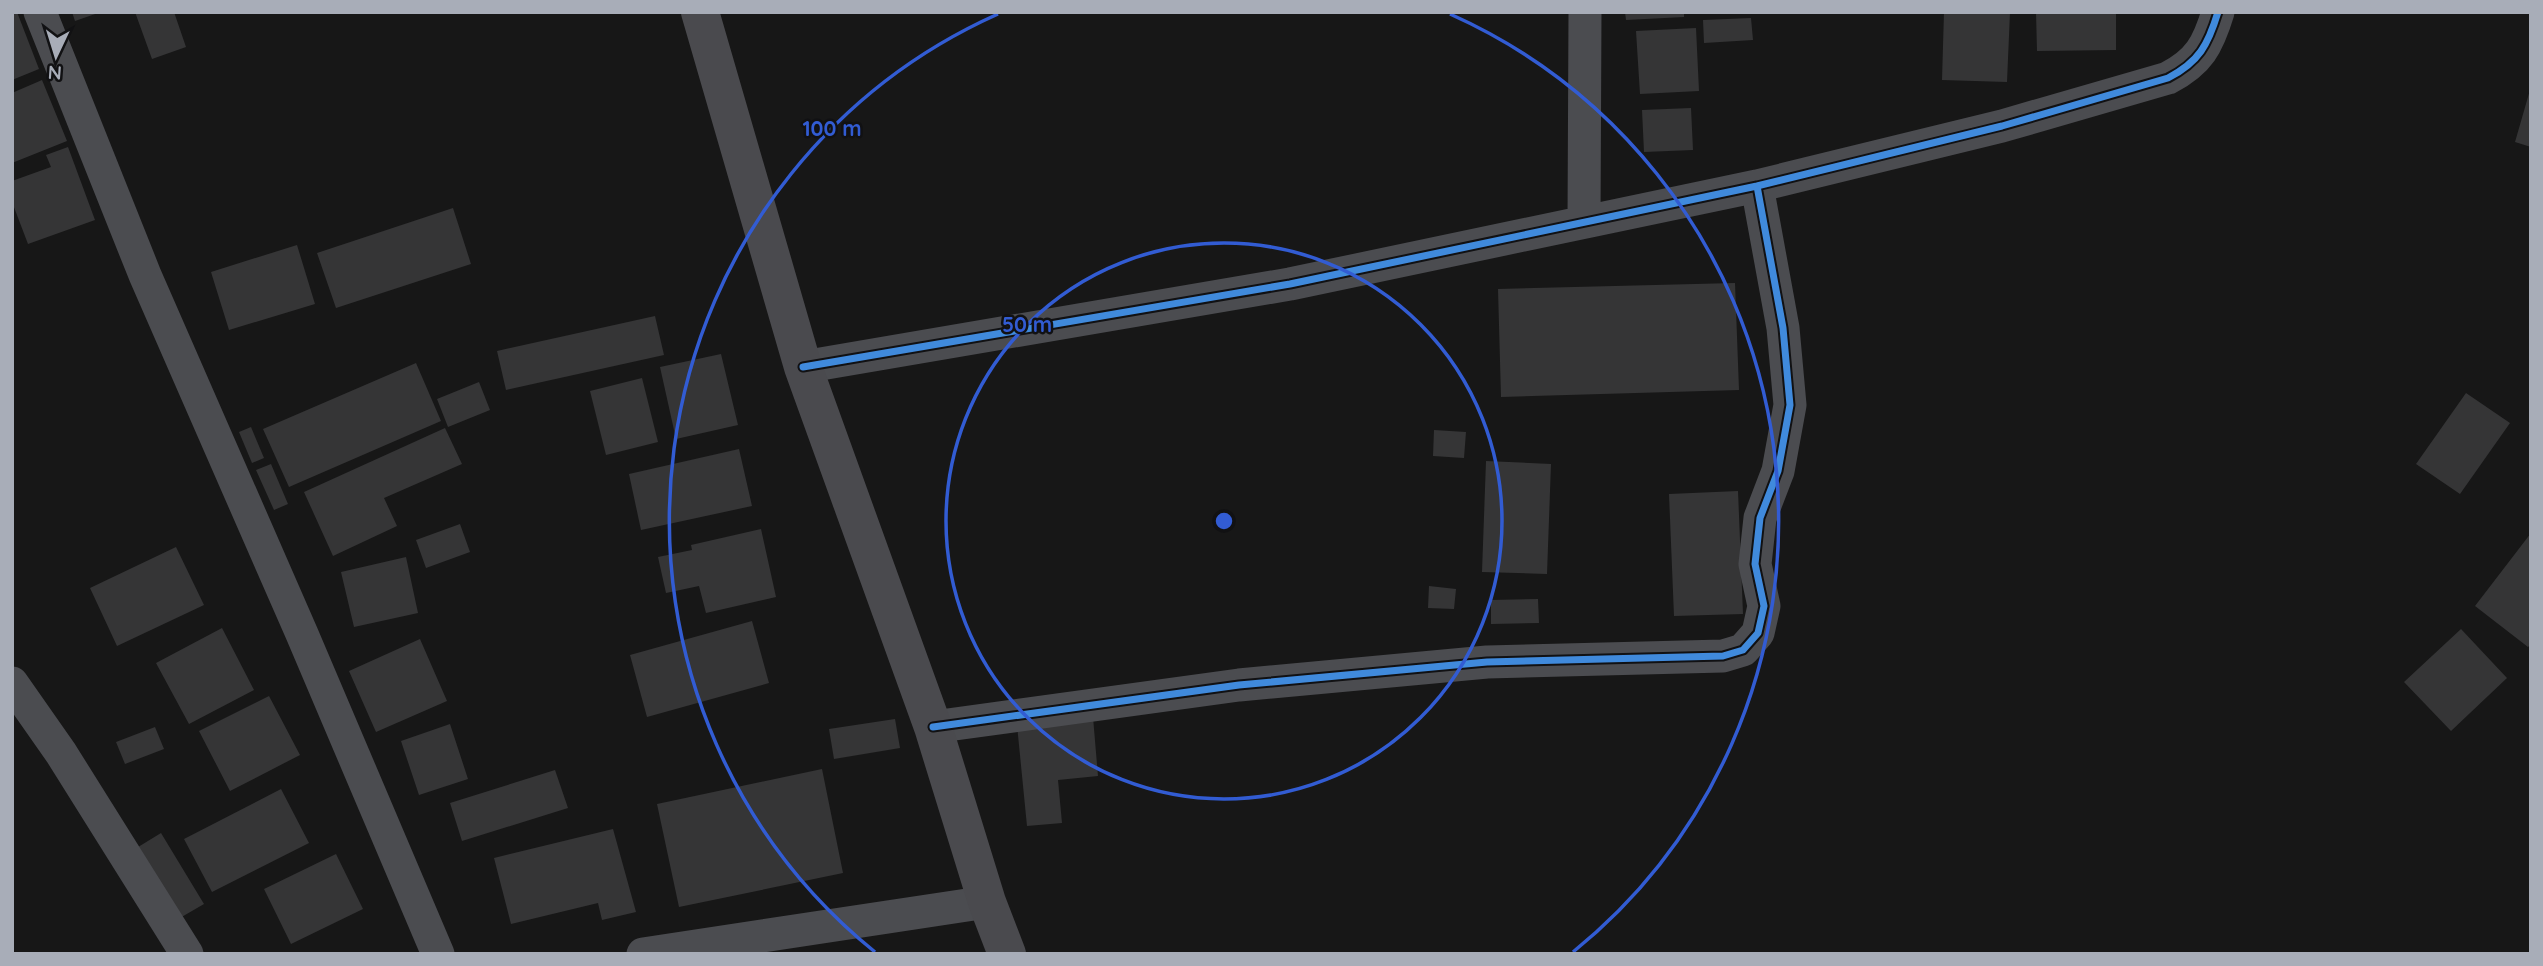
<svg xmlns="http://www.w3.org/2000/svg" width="2543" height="966" font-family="Quicksand,sans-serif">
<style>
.building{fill:#353536}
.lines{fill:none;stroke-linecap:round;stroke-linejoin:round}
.street{stroke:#4b4c50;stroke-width:33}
.secondary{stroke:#4a4a4e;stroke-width:38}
.cycleway-casing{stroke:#111113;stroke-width:11}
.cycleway{stroke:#408adc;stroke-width:7}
.ring{fill:none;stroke:#325cd3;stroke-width:3.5}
.centre{fill:#325cd3;stroke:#111113;stroke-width:3.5}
.ring-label{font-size:21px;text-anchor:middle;font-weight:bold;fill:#325cd3;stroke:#111113;stroke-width:5;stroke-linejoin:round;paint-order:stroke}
</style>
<rect width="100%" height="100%" fill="#171717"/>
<!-- building -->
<path class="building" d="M12,12H17L39,69L12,80Z
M72,12H98V13L75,21Z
M135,12H174L186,47L152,59Z
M1625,12H1684V17L1626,20Z
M1944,12H2010L2007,82L1942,80Z
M2036,12H2116V50L2037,51Z
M1751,18L1753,40L1704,43L1703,20Z
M1696,28L1699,91L1640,94L1636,31Z
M42,80L67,141L12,163V93Z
M2530,90H2531V147L2515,142Z
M1691,108L1693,150L1644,152L1642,110Z
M68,147L95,220L28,244L12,202V181L51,167L46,155Z
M453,208L471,264L336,308L317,253Z
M297,245L315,304L229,330L211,272Z
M1735,283L1739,390L1501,397L1498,289Z
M655,316L664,355L506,390L497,351Z
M721,354L738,425L676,439L660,367Z
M416,363L441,421L289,487L263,429Z
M642,378L658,442L606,455L590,391Z
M479,382L490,410L448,427L437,399Z
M2466,393L2510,423L2460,494L2416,464Z
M251,427L264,458L252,463L239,432Z
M445,428L462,464L384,498L397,526L333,556L304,492Z
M1434,430L1466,432L1464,458L1433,456Z
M739,449L752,506L641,530L629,474Z
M1486,461L1551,464L1547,574L1482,572Z
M271,464L288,504L274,510L256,470Z
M1738,491L1743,614L1674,616L1669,494Z
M460,524L470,552L426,568L416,540Z
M761,529L776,597L706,613L699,586L666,593L658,557L692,550L691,545Z
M2531,533V644L2528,647L2475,606Z
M176,547L204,605L117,646L90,588Z
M406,557L418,613L354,627L341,572Z
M1429,586L1456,589L1454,609L1428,608Z
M1538,599L1539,623L1491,624V600Z
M752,621L769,683L647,717L630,655Z
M222,628L254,690L189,724L156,663Z
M2461,629L2507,678L2451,731L2404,682Z
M420,639L447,701L376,732L349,671Z
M269,696L300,755L230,791L199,731Z
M1093,717L1098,776L1058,780L1062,823L1027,826L1017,725Z
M895,719L900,748L834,759L829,729Z
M450,724L468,779L419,795L401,741Z
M155,727L164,749L125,764L116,742Z
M822,769L843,873L679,907L657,804Z
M555,770L568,808L462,841L450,803Z
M281,789L309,843L212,892L184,839Z
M613,829L636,912L602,920L598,903L511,924L494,858Z
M161,833L204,904L173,922L130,852Z
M336,854L363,909L291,944L264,889Z"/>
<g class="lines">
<!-- street -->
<path class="street" d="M40,12L145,275L302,634L438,954
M1584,221L1585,12
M803,367L1290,284L1757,186L2002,126L2168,78C2199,62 2208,45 2218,12
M12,683L61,753L187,954
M933,727L1239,685L1487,662L1723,656L1743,650L1758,633L1764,606L1755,564L1760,518L1778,471L1790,405L1783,328L1757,186
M643,954L987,902"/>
<!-- secondary -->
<path class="secondary" d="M700,12L803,367L933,727L987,902L1007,954"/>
<defs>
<path id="cycleway" d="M803,367L1290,284L1757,186L2002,126L2168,78C2199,62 2208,45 2218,12
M933,727L1239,685L1487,662L1723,656L1743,650L1758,633L1764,606L1755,564L1760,518L1778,471L1790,405L1783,328L1757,186"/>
</defs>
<!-- cycleway casing -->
<use href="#cycleway" class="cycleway-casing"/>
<!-- cycleway -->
<use href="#cycleway" class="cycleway"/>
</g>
<!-- distance rings -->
<g class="ring">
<circle cx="1224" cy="521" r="278"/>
<path d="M875 952A555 555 0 0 1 998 14M1450 14A555 555 0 0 1 1573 952"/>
</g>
<circle cx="1224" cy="521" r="10" class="centre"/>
<g class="ring-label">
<text x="832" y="136">100 m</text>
<text x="1027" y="332">50 m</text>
</g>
<!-- border -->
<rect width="2543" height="966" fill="none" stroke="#a8adb8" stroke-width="28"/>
<!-- north arrow -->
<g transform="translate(56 56) rotate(184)" stroke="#111113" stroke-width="5" paint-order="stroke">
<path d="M0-5L12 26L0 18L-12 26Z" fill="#a8adb8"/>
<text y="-10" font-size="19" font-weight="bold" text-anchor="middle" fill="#a8adb8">N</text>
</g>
</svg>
